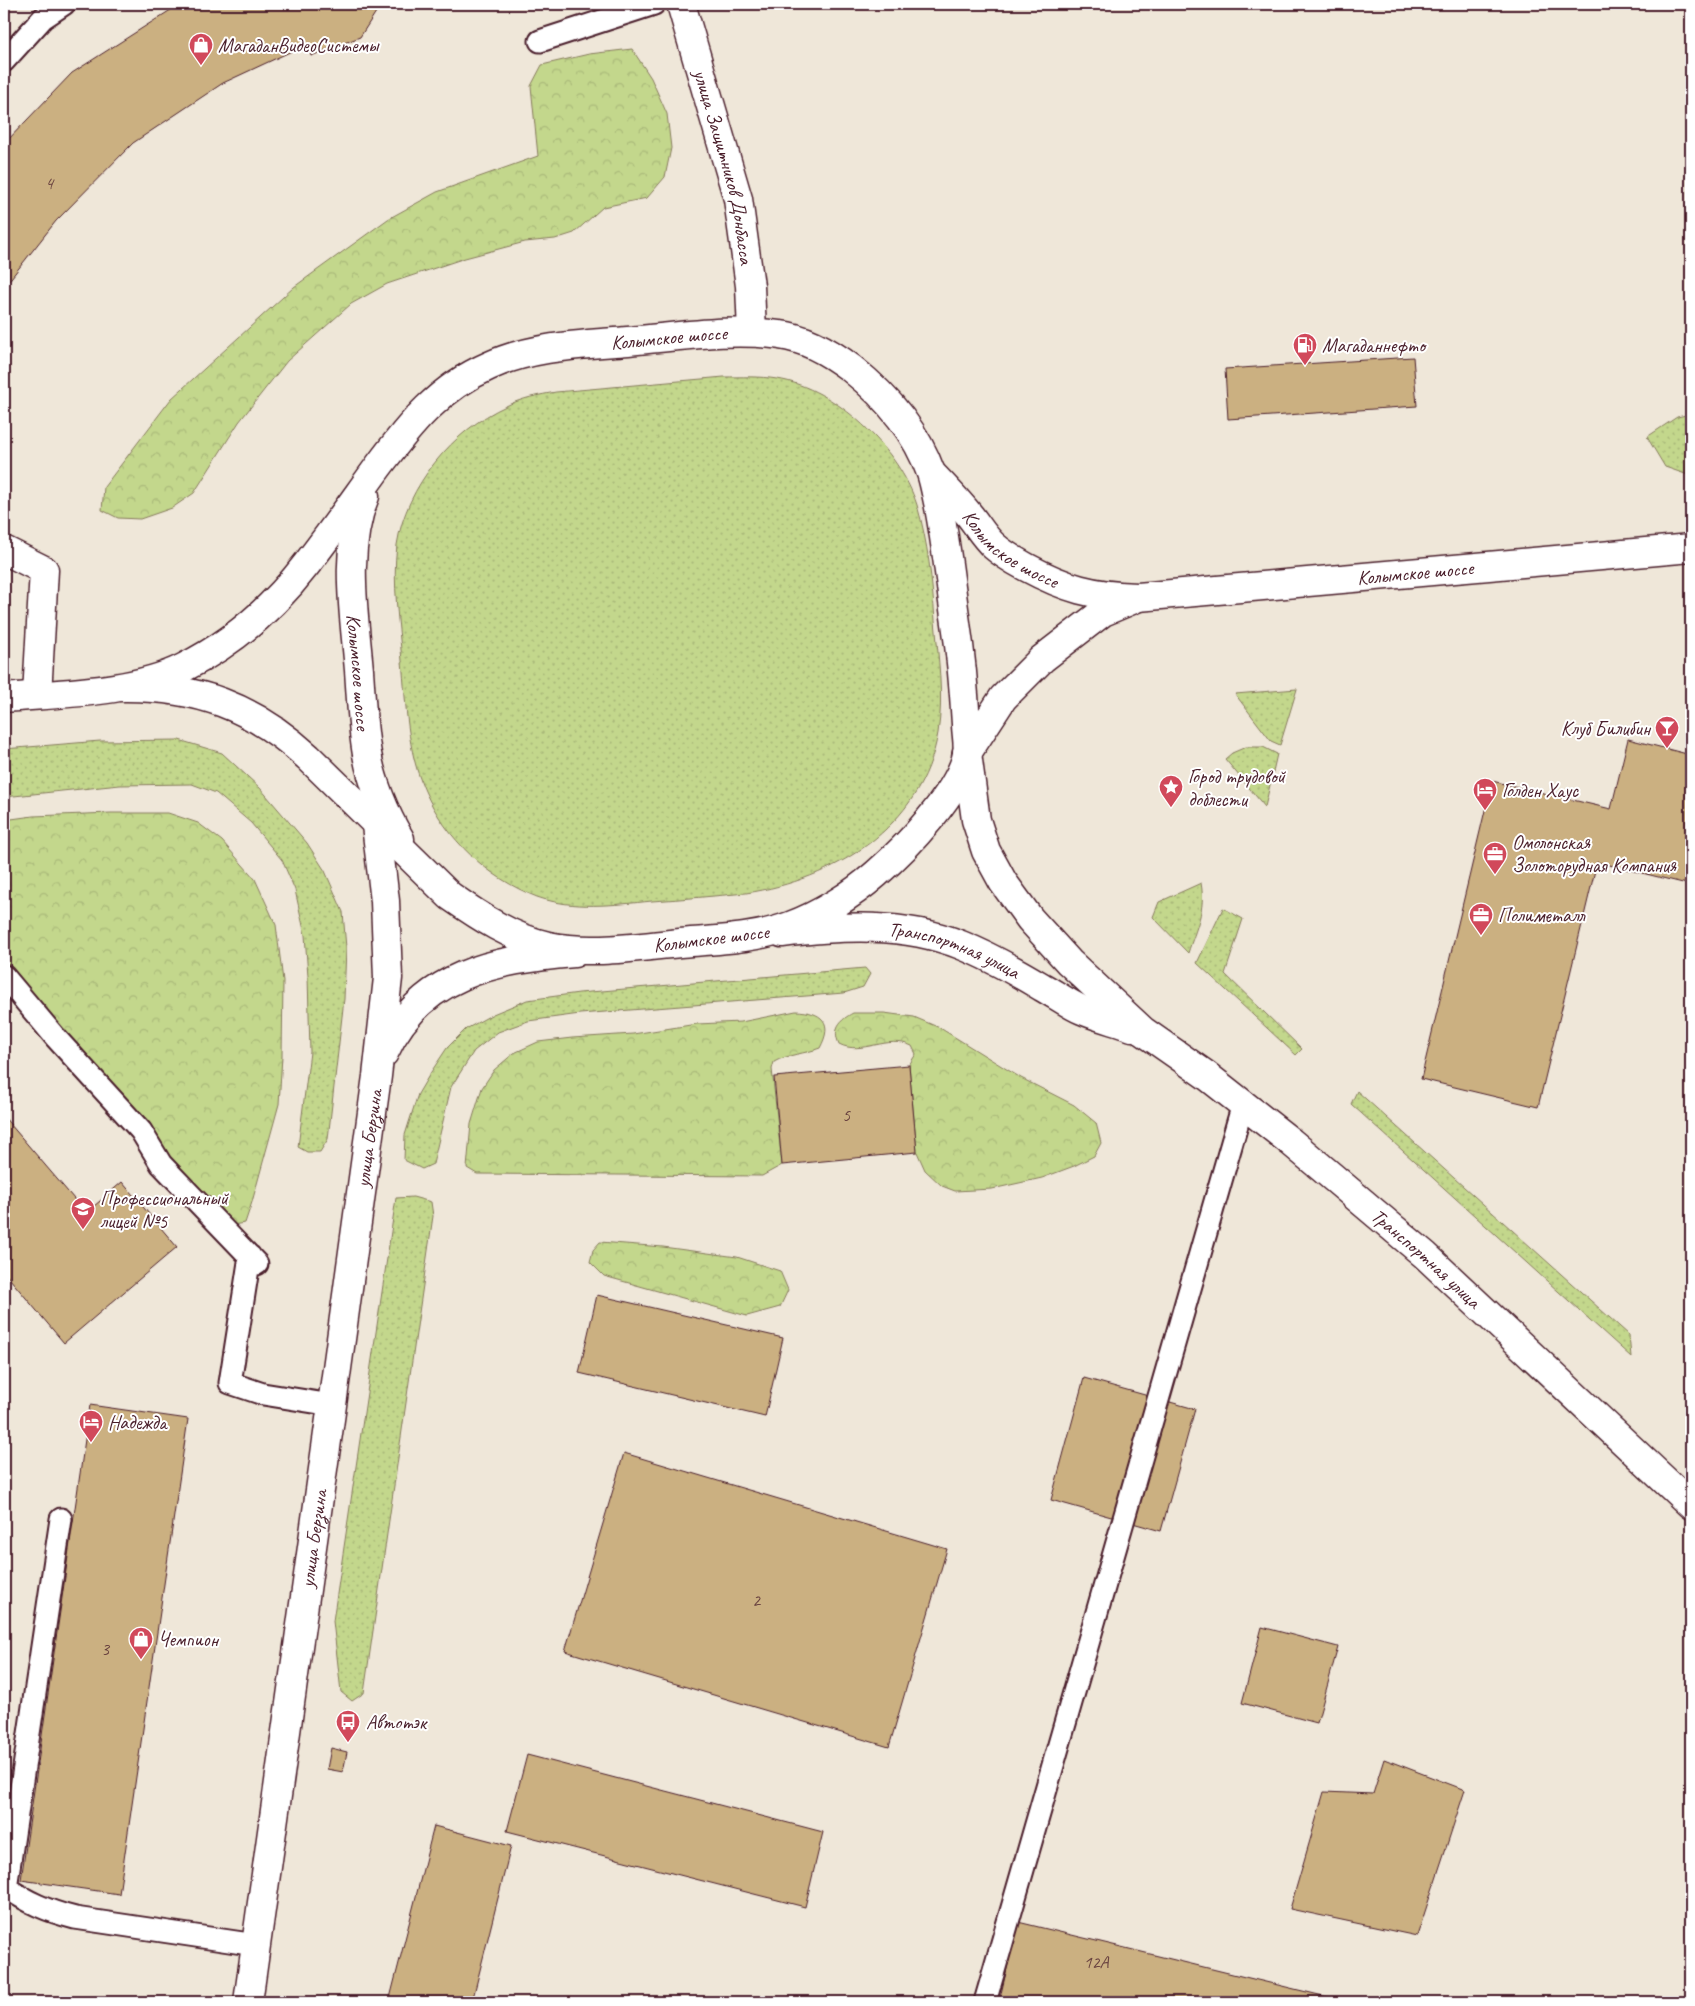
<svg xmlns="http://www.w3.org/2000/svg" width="1695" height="2006" font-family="Caveat,sans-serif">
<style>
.grass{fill:url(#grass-dots);stroke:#867b5c}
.forest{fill:url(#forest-crowns);stroke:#867b5c}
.building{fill:#cbb081;stroke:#4a1f2b}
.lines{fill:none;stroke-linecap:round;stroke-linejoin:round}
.lane-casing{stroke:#4a1f2b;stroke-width:25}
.street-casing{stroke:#4a1f2b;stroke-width:31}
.secondary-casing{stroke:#4a1f2b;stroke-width:31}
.primary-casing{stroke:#4a1f2b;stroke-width:31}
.highway-casing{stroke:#4a1f2b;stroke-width:31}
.lane{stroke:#fff;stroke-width:21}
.street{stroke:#fff;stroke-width:28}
.secondary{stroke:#fff;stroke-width:28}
.primary{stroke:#fff;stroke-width:28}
.highway{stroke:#fff;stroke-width:28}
.labels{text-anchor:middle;stroke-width:4;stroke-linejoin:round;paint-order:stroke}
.number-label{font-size:18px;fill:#6a4340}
.poi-label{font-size:20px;fill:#4a1f2b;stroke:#fff;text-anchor:start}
.street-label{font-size:20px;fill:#4a1f2b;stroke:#fff}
</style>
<defs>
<pattern id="grass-dots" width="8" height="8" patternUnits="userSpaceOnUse" patternTransform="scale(1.25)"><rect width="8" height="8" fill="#c3d78c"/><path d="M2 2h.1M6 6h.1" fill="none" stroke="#a9b879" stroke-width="1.8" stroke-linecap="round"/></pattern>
<pattern id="forest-crowns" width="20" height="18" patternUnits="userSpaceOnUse" patternTransform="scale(1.25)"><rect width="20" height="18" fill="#c3d78c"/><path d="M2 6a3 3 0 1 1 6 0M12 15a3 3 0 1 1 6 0" fill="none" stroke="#a9b879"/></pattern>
</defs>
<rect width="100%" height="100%" fill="#efe7d9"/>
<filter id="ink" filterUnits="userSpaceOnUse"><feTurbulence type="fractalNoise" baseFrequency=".02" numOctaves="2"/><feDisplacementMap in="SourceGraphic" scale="10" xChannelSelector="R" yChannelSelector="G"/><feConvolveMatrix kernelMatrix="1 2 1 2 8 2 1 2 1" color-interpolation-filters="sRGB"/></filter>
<g filter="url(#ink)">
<!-- grass -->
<path class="grass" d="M724,377C741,377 759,376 777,379C836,388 899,449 917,505C928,543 932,581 935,620C938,657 944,696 938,733C922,828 833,880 746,893C714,896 683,899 652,901C613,905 574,910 537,897C488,878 446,839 425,791C407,751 406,704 402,661C399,623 392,583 397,545C406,486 453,430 506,406C522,398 539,395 556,392Z
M1691,414V476L1665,467L1647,437L1677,417Z
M1297,689L1280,745L1271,741L1235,694Z
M179,740L222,753L260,788L307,843L325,871L343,912L346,948L344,999L328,1139L320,1152H307L298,1147L310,1052L308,976L305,935L295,890L282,860L251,823L216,793L192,784L120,785L4,797V749L100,741Z
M1246,747H1263L1277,754L1265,807L1225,759L1232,753Z
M1201,883C1206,910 1196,928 1188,953L1153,917L1159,902Z
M1223,908L1243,919L1225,974L1302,1049L1296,1055L1197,963Z
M865,968L870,974L863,987L844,993L580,1014L528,1021L498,1032L474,1051L451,1087L433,1164L422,1169L404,1160L405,1135L418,1094L431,1072L447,1048L466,1029L493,1014L527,1000L579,993Z
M1357,1091L1629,1335L1631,1357L1351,1104Z
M413,1197L431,1202L433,1216L364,1693L352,1701L341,1692L333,1621L396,1198Z"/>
<!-- forest -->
<path class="forest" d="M632,49L651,78L667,114L671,148L665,177L647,198L603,207L574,233L555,239L525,242L465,258L387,284L351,304L287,361L239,422L194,493L172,508L140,519L118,518L102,510L104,487L171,399L294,287L388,219L437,192L538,156L531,86L542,65L589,54Z
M111,813H168L198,823L222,841L255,879L276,925L283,981L282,1056L279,1104L252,1202L245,1223L232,1225L196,1191L4,964V820L33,816Z
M796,1011C822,1012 834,1022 820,1048C805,1054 788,1054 774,1062L772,1069L782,1165L762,1176L477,1174L467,1168L471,1124L482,1088L494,1070L514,1053L538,1042L572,1038L633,1034L697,1024L741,1022Z
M853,1013H884L914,1017L940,1028L1021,1078L1074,1105L1096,1123L1101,1143L1094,1156L1074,1166L1042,1178L992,1189L955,1191L942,1186L925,1170L917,1152L909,1065L916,1054L912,1046C887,1034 862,1056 839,1044C832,1028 840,1020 853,1013Z
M600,1242L663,1247L737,1257L780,1271L788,1290L780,1307L747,1316L604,1276L590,1262L593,1250Z"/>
<!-- building -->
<path class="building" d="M180,4H377L376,12L360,37L311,56L307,44L223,83L133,143L56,221L4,287V144L72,73Z
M1413,357L1417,406L1228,419L1225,369Z
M1628,739L1691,755V885L1597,862L1538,1107L1421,1079L1492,781L1611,809Z
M909,1065L917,1152L782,1165L774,1077Z
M4,1117L86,1213L122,1182L177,1247L64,1343L4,1272Z
M597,1295L783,1338L765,1417L579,1373Z
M1084,1378L1195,1409L1161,1531L1051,1500Z
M90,1405L188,1419L119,1894L21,1880Z
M624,1453L947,1549L889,1747L565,1651Z
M1262,1627L1338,1647L1317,1723L1242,1703Z
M331,1748L347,1752L343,1772L327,1769Z
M527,1755L823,1832L805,1907L507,1831Z
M1384,1759L1465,1790L1417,1936L1290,1909L1324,1792L1373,1794Z
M434,1826L511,1846L472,2002H389Z
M1018,1922L1348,2002H999Z"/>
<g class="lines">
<defs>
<path id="lane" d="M540,41L654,4
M4,61L43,18L64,4
M4,976L56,1038L141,1131L161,1164L257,1264
M250,1256L230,1383L263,1394L332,1405
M4,1886C27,1902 47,1911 75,1918L256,1945
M6,1888L61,1519
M985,2002L1243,1104"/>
<g id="street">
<path id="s1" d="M681,4L738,199L750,286L752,332"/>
<path d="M4,550L44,570L37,695"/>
</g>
<g id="secondary">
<path id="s2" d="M967,753L976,820L986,851L1003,882L1030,919L1069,962L1143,1031L1206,1075L1291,1142L1425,1255L1691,1505"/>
<path id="s3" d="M782,933C841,926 904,922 961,945C989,956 1017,972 1042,987C1055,994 1068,1004 1082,1010C1098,1017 1115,1021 1132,1027"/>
<path d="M384,1053C420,973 495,960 574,953"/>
<path id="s4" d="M248,2002L332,1405L377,1076L388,978L385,901L374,808"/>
</g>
<g id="primary">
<path id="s5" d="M932,474C945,488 958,501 970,516C978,526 984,537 994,546C1003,554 1015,561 1026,567C1065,588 1093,596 1138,597L1691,548"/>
<path d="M967,753L1003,698L1042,659L1103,612L1134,599"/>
</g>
<g id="highway">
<path id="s6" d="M365,496C343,551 354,612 359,670C361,698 362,726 367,754C372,782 385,814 400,839"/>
<path id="s7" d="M4,698C59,693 133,693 183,668C231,644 273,608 306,565C331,533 354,500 378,467C410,424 439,388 489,366C532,346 581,345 628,341C678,337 730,328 780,335C806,338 831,353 852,369C886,396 916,431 931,473C934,482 936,493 938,502C946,542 950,582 956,623C961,656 964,690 966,724C966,733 969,745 967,754C960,792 905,849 876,874C852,895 820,915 790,926C755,939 717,940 680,943C637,947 591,955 548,946C512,938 480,917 450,896L308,757C252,706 197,686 122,687"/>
</g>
</defs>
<!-- lane casing -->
<use href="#lane" class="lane-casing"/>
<!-- street casing -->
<use href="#street" class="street-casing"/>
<!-- secondary casing -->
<use href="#secondary" class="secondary-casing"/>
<!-- primary casing -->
<use href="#primary" class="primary-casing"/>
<!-- highway casing -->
<use href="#highway" class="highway-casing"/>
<!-- lane -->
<use href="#lane" class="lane"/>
<!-- street -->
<use href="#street" class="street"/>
<!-- secondary -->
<use href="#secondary" class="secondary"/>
<!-- primary -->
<use href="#primary" class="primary"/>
<!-- highway -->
<use href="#highway" class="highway"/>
</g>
</g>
<!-- icons -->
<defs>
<symbol id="shop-pin" viewBox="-11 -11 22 30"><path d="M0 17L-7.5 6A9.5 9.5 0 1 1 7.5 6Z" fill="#d1495b" stroke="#fff"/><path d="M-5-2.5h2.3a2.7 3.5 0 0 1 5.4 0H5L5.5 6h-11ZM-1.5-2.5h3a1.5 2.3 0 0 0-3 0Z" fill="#fff"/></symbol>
<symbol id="fuel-pin" viewBox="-11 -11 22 30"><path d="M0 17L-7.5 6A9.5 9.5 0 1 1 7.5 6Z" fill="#d1495b" stroke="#fff"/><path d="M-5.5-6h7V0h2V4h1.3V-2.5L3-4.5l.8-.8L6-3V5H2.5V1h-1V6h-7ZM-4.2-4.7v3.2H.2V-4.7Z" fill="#fff"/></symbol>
<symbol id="bar-pin" viewBox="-11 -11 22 30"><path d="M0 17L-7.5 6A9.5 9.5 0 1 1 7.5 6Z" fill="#d1495b" stroke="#fff"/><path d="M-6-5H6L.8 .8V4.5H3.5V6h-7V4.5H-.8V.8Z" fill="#fff"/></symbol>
<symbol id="sight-pin" viewBox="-11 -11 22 30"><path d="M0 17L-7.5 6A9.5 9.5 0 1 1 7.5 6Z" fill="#d1495b" stroke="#fff"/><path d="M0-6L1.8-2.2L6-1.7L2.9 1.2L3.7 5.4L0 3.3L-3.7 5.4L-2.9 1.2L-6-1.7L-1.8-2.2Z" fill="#fff"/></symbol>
<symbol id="hotel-pin" viewBox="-11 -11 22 30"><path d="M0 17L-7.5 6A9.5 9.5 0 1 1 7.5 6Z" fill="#d1495b" stroke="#fff"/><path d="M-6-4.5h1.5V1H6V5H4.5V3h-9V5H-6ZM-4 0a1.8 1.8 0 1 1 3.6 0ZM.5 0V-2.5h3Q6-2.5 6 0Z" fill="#fff"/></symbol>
<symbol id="office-pin" viewBox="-11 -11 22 30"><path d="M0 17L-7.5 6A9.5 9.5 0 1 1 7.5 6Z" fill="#d1495b" stroke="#fff"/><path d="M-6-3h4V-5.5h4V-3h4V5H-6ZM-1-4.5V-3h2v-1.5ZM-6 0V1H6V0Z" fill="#fff"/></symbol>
<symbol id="university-pin" viewBox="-11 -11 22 30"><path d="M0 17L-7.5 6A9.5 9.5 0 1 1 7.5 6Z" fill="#d1495b" stroke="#fff"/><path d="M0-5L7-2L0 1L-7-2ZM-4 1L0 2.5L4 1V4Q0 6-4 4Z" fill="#fff"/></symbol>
<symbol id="bus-pin" viewBox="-11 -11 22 30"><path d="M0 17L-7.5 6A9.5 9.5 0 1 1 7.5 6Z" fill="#d1495b" stroke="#fff"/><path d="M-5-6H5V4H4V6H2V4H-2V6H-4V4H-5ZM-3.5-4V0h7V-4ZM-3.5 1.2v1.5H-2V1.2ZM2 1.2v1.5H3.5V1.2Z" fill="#fff"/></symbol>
</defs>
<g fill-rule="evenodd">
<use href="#shop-pin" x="187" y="31" width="28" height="38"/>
<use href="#fuel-pin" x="1291" y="331" width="28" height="38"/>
<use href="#bar-pin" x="1653" y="714" width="28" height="38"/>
<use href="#sight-pin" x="1157" y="773" width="28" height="38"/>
<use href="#hotel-pin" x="1471" y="776" width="28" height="38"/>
<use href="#office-pin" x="1481" y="840" width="28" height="38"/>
<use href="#office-pin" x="1467" y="901" width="28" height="38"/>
<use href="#university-pin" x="69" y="1195" width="28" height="38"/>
<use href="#hotel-pin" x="77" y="1408" width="28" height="38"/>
<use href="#shop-pin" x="127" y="1625" width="28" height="38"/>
<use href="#bus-pin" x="334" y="1708" width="28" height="38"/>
</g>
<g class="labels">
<!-- number labels -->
<g class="number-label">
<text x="49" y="189">4</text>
<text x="846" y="1121">5</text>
<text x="756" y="1606">2</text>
<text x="105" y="1655">3</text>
<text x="1096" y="1968">12А</text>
</g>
<!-- poi labels -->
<g class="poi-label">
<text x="218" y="52">МагаданВидеоСистемы</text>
<text x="1322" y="352">Магаданнефто</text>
<text x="1650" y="735" text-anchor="end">Клуб Билибин</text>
<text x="1188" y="783">Город трудовой<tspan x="1188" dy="23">доблести</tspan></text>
<text x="1502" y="797">Голден Хаус</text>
<text x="1512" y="849">Омолонская<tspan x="1512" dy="23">Золоторудная Компания</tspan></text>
<text x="1498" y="922">Полиметалл</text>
<text x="100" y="1205">Профессиональный<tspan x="100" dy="23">лицей №5</tspan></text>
<text x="108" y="1429">Надежда</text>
<text x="158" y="1646">Чемпион</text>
<text x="366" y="1729">Автотэк</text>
</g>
<!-- street labels -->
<g class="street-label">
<text dy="7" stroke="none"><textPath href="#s1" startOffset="169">улица Защитников Донбасса</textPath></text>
<text dy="7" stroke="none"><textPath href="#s7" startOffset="801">Колымское шоссе</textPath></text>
<text dy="7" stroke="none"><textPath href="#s5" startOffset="110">Колымское шоссе</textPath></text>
<text dy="7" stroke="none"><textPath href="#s5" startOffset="529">Колымское шоссе</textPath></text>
<text dy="7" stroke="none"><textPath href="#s6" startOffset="178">Колымское шоссе</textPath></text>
<text transform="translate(711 938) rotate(-7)" y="7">Колымское шоссе</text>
<text dy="7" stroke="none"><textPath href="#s3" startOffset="176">Транспортная улица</textPath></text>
<text dy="7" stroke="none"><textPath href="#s4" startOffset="872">улица Берзина</textPath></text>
<text dy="7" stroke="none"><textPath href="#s2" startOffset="704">Транспортная улица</textPath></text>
<text dy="7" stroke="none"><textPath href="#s4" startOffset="468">улица Берзина</textPath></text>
</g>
</g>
<!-- margin -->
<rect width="1695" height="2006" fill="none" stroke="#fff" stroke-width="20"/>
<rect x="10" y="10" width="1675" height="1986" fill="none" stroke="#4a1f2b" stroke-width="2" filter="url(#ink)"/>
</svg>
